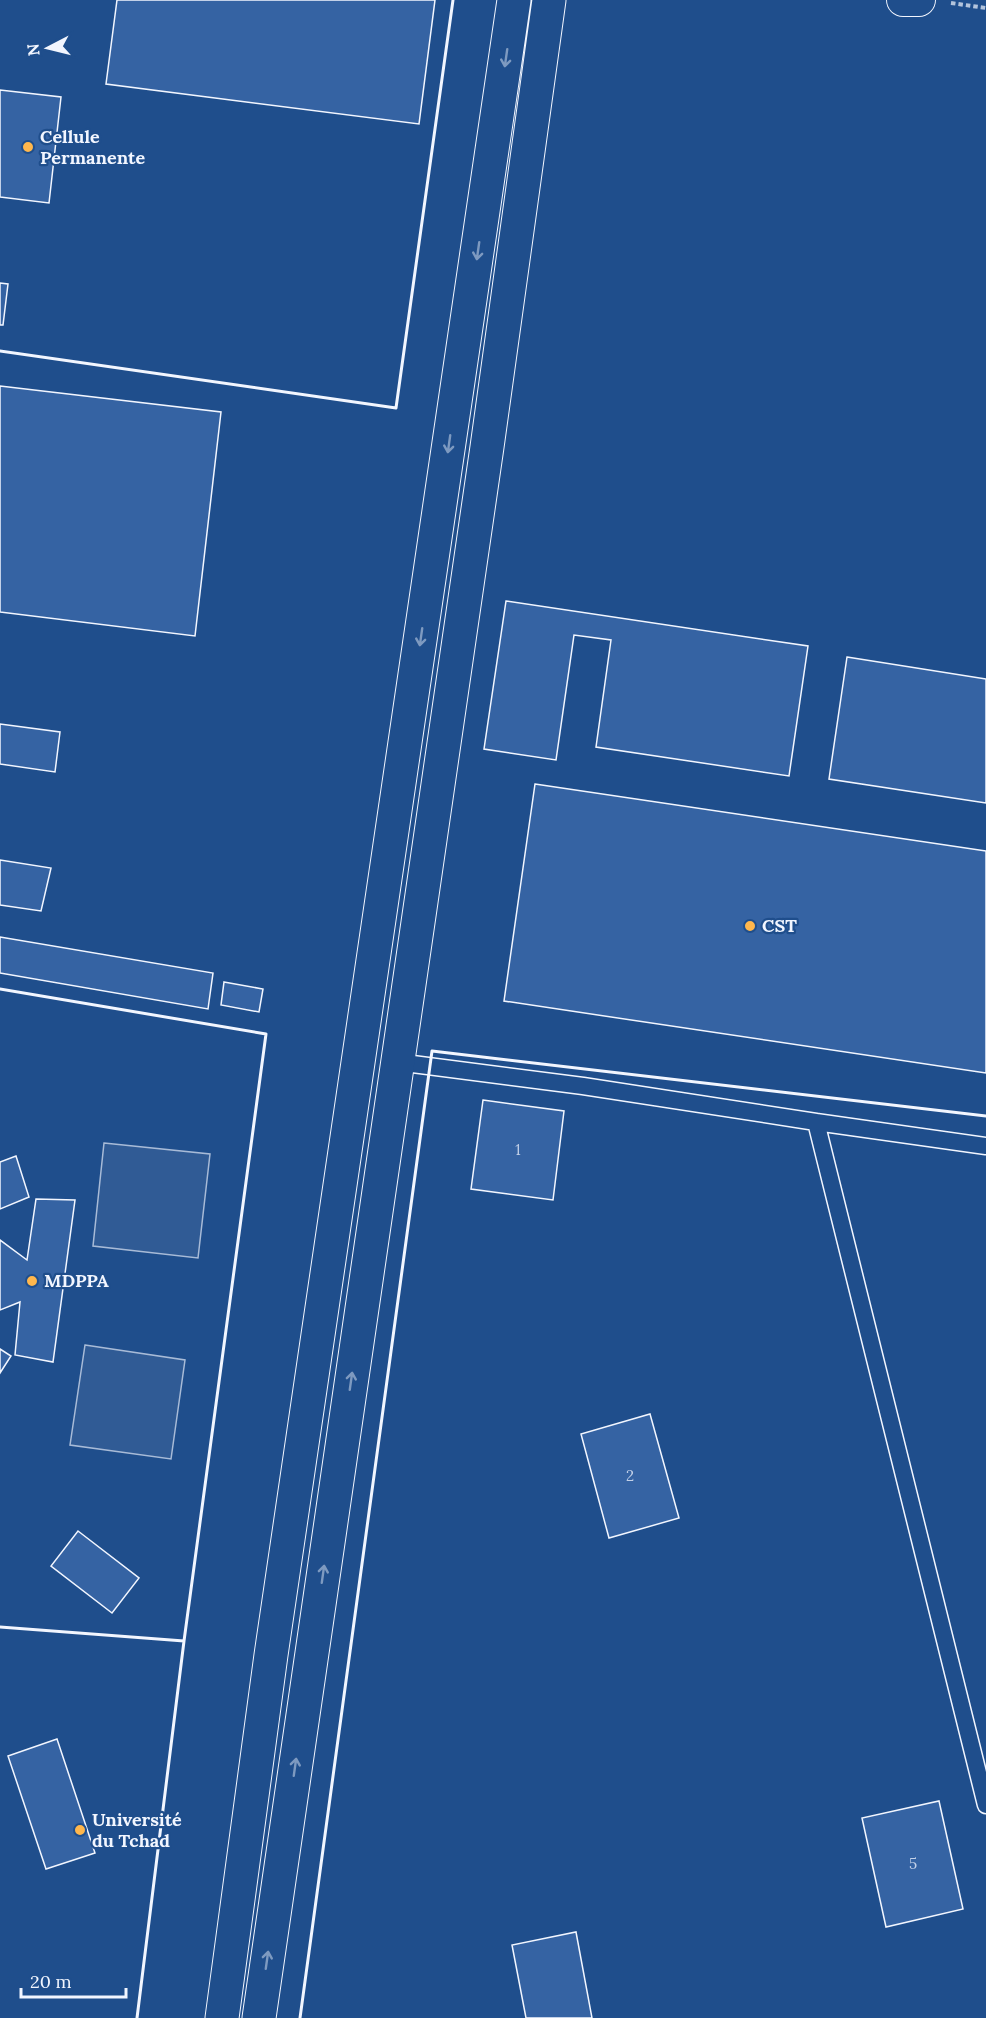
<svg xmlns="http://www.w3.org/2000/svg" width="986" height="2018" font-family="Lora,serif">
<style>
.built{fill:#305b95;stroke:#a8bbd7;stroke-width:1.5}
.building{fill:#3563a3;stroke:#f2f6ff;stroke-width:1.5}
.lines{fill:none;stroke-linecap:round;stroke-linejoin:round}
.lane-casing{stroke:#f2f6ff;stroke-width:19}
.street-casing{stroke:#f2f6ff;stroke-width:34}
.secondary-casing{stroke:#f2f6ff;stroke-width:35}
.path{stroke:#b3c4dc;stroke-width:4;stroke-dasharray:4.5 3;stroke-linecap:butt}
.lane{stroke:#1f4e8c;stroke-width:16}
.street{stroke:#1f4e8c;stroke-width:32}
.secondary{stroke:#1f4e8c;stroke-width:33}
.wall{stroke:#f2f6ff;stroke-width:3}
.oneway{stroke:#7e9ac0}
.poi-dot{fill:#ffb74d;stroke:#1f4e8c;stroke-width:2}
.labels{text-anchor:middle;stroke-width:4.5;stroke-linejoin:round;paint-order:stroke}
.number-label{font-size:15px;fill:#c3d1e8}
.poi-label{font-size:18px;font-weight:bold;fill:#f2f6ff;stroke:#1f4e8c;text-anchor:start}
</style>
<rect width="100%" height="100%" fill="#1f4e8c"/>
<!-- built -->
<path class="built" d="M104,1143L210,1154L198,1258L93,1246Z
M85,1345L185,1360L171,1459L70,1445Z"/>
<!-- building -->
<path class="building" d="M117,0H435L419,124L106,84Z
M0,90L61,97L49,203L0,197Z
M0,283L8,284L3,325H0Z
M0,386L221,412L195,636L0,612Z
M506,601L808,646L789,776L596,747L611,640L574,635L556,760L484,749Z
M847,657L986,679V803L829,779Z
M0,724L60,732L55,772L0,764Z
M535,784L986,851V1073L504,1001Z
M0,860L51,868L41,911L0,905Z
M0,937L213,973L208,1009L0,973Z
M224,982L263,989L259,1012L221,1005Z
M483,1100L564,1111L553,1200L471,1189Z
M16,1156L29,1197L0,1209V1162Z
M36,1199L75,1200L53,1362L15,1355L20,1302L0,1310V1240L27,1260Z
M0,1349L11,1356L0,1373Z
M650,1414L679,1518L609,1538L581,1434Z
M78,1531L139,1578L112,1613L51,1566Z
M57,1739L95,1853L46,1869L8,1756Z
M939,1801L963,1909L886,1927L862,1818Z
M576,1932L592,2018H526L512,1945Z"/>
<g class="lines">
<defs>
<path id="lane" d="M397,1062L583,1086L816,1122L986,1805
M816,1122L986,1146"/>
<path id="street" d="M903,0H919"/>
<path id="secondary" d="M222,2018L271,1655L514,0
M259,2018L487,447L549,0"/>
</defs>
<!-- lane casing -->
<use href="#lane" class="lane-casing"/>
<!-- street casing -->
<use href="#street" class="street-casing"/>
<!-- secondary casing -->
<use href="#secondary" class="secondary-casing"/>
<!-- path -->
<path class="path" d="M951,3L986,8"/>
<!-- lane -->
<use href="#lane" class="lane"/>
<!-- street -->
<use href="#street" class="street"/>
<!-- secondary -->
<use href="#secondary" class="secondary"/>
<!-- wall -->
<path class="wall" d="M0,351L396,408L453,0
M0,989L266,1034L184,1641L0,1627
M137,2018L184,1641H182
M300,2018L432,1051L986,1116"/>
</g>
<!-- one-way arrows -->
<defs><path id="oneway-shaft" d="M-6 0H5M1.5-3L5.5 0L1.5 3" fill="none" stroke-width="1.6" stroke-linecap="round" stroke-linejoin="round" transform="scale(1.5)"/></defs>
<g class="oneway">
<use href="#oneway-shaft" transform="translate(506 58) rotate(98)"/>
<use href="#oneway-shaft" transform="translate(478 251) rotate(98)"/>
<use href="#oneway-shaft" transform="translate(449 444) rotate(98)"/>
<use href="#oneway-shaft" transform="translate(421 637) rotate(98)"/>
<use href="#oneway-shaft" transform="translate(351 1381) rotate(-82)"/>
<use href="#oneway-shaft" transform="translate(323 1574) rotate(-82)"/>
<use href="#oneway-shaft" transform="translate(295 1767) rotate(-82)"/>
<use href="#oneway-shaft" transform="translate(267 1960) rotate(-82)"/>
</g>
<!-- markers -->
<g class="poi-dot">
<circle cx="28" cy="147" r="6"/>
<circle cx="750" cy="926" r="6"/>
<circle cx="32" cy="1281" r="6"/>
<circle cx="80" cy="1830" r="6"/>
</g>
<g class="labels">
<!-- number labels -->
<g class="number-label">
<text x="518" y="1155">1</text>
<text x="630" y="1481">2</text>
<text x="913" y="1869">5</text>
</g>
<!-- poi labels -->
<g class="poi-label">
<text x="40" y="143">Cellule<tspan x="40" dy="21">Permanente</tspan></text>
<text x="762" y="932">CST</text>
<text x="44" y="1287">MDPPA</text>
<text x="92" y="1826">Université<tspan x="92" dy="21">du Tchad</tspan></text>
</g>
</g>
<!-- north arrow -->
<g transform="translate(48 48) rotate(263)" stroke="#1f4e8c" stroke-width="4.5" paint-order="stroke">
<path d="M0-4.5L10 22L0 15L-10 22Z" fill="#f2f6ff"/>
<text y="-9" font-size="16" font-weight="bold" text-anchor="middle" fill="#f2f6ff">N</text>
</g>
<!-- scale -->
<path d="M21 1988v9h105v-9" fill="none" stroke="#f2f6ff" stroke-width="3"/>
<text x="30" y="1988" font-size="18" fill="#f2f6ff" stroke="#1f4e8c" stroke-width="4.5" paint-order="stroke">20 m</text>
</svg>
